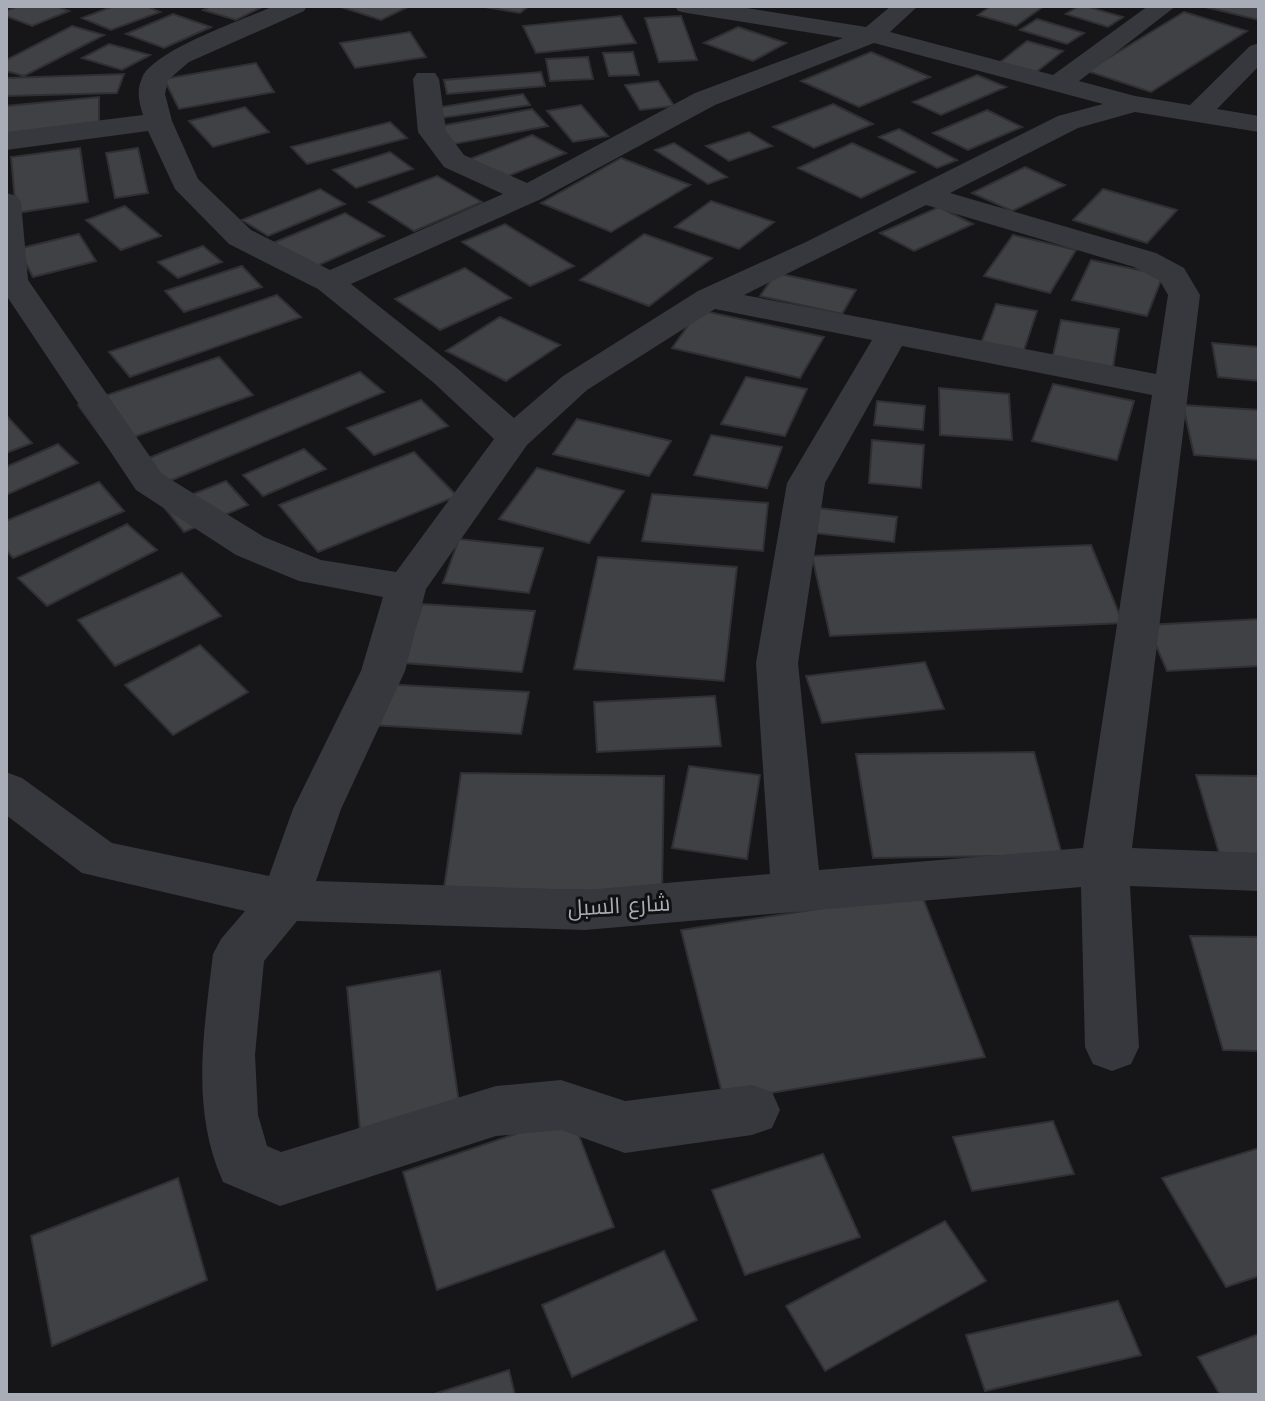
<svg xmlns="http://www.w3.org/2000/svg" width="1265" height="1401" font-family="'Work Sans',Cairo,sans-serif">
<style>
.building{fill:#404145;stroke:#303034;stroke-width:2}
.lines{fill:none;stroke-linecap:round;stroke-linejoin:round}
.minor{fill:#37383d;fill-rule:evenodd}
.labels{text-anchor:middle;stroke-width:6;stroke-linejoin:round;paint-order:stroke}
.street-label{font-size:22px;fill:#a8adb8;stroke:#111113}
</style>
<rect width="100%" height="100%" fill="#161618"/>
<!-- building -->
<path class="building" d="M18,6H56L69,11L32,26L6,16V11Z
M114,6H146L160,12L111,30L82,18Z
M211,6H264L236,20L203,10Z
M338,6H405L408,7L381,20Z
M479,6H529L520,13Z
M991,6H1044L1016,26L978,15Z
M1079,6H1085L1123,17L1108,27L1066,14Z
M1201,6H1259V20Z
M1184,12L1247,31L1151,92L1087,71Z
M173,14L211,27L164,48L126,34Z
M621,16L636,43L536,53L523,26Z
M681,16L697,60L659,62L645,18Z
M1037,19L1084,33L1067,44L1020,30Z
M72,26L104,35L24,76L6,71V60Z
M738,27L786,43L753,61L704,43Z
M410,32L426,57L355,68L340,43Z
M1027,41L1063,51L1035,73L999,63Z
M109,44L150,55L122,70L82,58Z
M633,52L639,75L609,76L603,53Z
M871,52L930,77L859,107L801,81Z
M588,57L593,79L550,81L546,59Z
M256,63L274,92L179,109L164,79Z
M541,72L545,86L447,94L444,80Z
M124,74L117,93L6,96V78Z
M977,75L1006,87L941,115L913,102Z
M658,81L674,106L640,110L625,85Z
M523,94L530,105L441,118L435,108Z
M99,97V127L6,137V106Z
M833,104L873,124L814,148L773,127Z
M581,105L608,136L573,142L547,111Z
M245,107L269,132L213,147L189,121Z
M532,109L548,126L454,144L441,126Z
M987,110L1022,127L968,150L933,133Z
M390,122L407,138L307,164L291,147Z
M899,129L957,160L937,168L879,137Z
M749,132L772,146L729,161L706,146Z
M532,135L566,153L503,178L470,159Z
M674,143L727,177L708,184L655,150Z
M852,143L915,172L861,198L798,168Z
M80,148L88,202L16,213L11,157Z
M138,148L148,193L115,198L106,153Z
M390,152L413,169L356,188L333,170Z
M621,158L690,185L611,232L541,203Z
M1025,167L1065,185L1012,211L972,193Z
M437,176L482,202L414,231L369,202Z
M320,189L345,204L268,236L242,220Z
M1103,189L1177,210L1147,243L1073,220Z
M711,201L774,222L739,249L675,227Z
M125,206L161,236L121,250L86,220Z
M939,207L973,224L914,251L880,233Z
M345,213L384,236L312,268L273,243Z
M505,224L574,266L530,286L462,242Z
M79,234L96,261L33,277L18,249Z
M644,234L712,258L649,306L580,280Z
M1013,235L1076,250L1050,293L984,276Z
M203,246L222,262L178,278L158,262Z
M1091,260L1163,275L1147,316L1072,300Z
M242,266L262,287L184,312L165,291Z
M465,268L511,298L440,330L395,299Z
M776,273L856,290L842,314L760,296Z
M277,295L301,317L130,377L109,352Z
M996,304L1037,311L1021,359L978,351Z
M699,310L824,337L800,378L672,348Z
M500,317L560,345L506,381L446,351Z
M1061,320L1119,329L1112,374L1051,364Z
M1212,343L1259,347V381L1218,377Z
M219,357L253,395L108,446L78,405Z
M360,372L384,392L165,483L144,460Z
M746,377L807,389L785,436L721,424Z
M1053,384L1134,401L1117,460L1032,441Z
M939,388L1009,394L1012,440L940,435Z
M421,400L448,426L374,455L347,428Z
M877,401L925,406L923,430L874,425Z
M1183,405L1259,410V460L1194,455Z
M6,415L32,443L6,453Z
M577,419L671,441L649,476L553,454Z
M711,435L782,447L767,488L694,475Z
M872,440L924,445L921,488L869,483Z
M58,444L78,463L6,495V467Z
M304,449L326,469L263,496L243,475Z
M414,452L457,496L318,552L279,505Z
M537,468L624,491L589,543L499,519Z
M226,481L248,505L184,532L163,506Z
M99,482L124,511L13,558L6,550V521Z
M652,494L768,503L763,551L642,541Z
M818,508L897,517L894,542L813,533Z
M127,524L157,550L47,606L18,578Z
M459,539L543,548L529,593L443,583Z
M1091,545L1123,623L830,636L812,556Z
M598,557L737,567L724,681L574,669Z
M182,573L221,616L115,666L78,620Z
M422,604L535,611L522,672L404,663Z
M1259,619V666L1167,671L1147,625Z
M200,645L248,692L173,735L125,685Z
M925,662L944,709L822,723L806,676Z
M383,684L529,692L521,734L372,725Z
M715,696L721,746L597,752L594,702Z
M1034,752L1062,855L873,858L856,754Z
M689,766L760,775L747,859L672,848Z
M461,773L664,776L662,892L444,888Z
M1196,775L1259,776V854L1219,853Z
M921,893L985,1057L724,1101L681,930Z
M1190,936L1259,937V1051L1223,1050Z
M440,971L460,1110L360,1130L347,987Z
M571,1115L614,1227L437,1290L403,1172Z
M1053,1121L1074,1174L972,1191L953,1137Z
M1259,1148V1276L1226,1287L1162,1178Z
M823,1154L860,1237L745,1275L712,1190Z
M178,1178L207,1280L52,1346L31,1236Z
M945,1221L986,1281L825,1371L786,1306Z
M664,1251L697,1320L572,1377L542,1305Z
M1118,1301L1141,1355L985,1391L966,1335Z
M1259,1334V1395H1220L1198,1357Z
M509,1370L515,1395H431Z"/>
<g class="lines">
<!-- minor -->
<path class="minor" d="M274,6H307L304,11L189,62L168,80L165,94L172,121L198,179L251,230L330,270L503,194L444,167L418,132L413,79L417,73H435L439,79L446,131L464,155L527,183L695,93L843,38L687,13L678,11L675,6H734L866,27L891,6H918L890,32L1053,75L1148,6H1176L1079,81L1135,96L1190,105L1250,46L1259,43V66L1217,109L1259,116V132L1135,112L1078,128L950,193L1156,253L1184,268L1200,295L1132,848L1259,853V891L1130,886L1139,1047L1131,1064L1112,1071L1093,1064L1085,1047L1081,887L585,930L297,921L264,961L255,1055L258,1115L267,1146L281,1152L496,1086L561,1080L625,1101L752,1085L772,1092L780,1110L772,1128L752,1135L625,1153L561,1130L496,1136L280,1206L223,1182C190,1108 204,1032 213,954L221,939L245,911L82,873L6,815V772L22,778L112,843L269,876L293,809L361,671L383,597L299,581L236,555L136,490L6,295V193L17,196L21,202L28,280L162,474L264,537L321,560L396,572L494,439L434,383L318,289L229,244L175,189L148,131L6,150V132L143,115C139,102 136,91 142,78C153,50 245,19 274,6ZM874,43L1103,104L1058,116L806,242L698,291L563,376L514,418L458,369L351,284L539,200L715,105ZM926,205L1134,267L1160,281L1168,295L1156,374L744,295ZM715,309L872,340L787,483L756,663L770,874L585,890L316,881L341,809L405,671L426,589L527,445L587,390ZM902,346L1152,395L1083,848L819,870L798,663L825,483Z"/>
</g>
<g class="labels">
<!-- street labels -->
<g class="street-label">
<text transform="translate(619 905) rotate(-3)" y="8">شارع السبل</text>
</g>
</g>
<!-- border -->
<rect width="1265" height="1401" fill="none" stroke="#a8adb8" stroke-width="16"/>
</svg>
